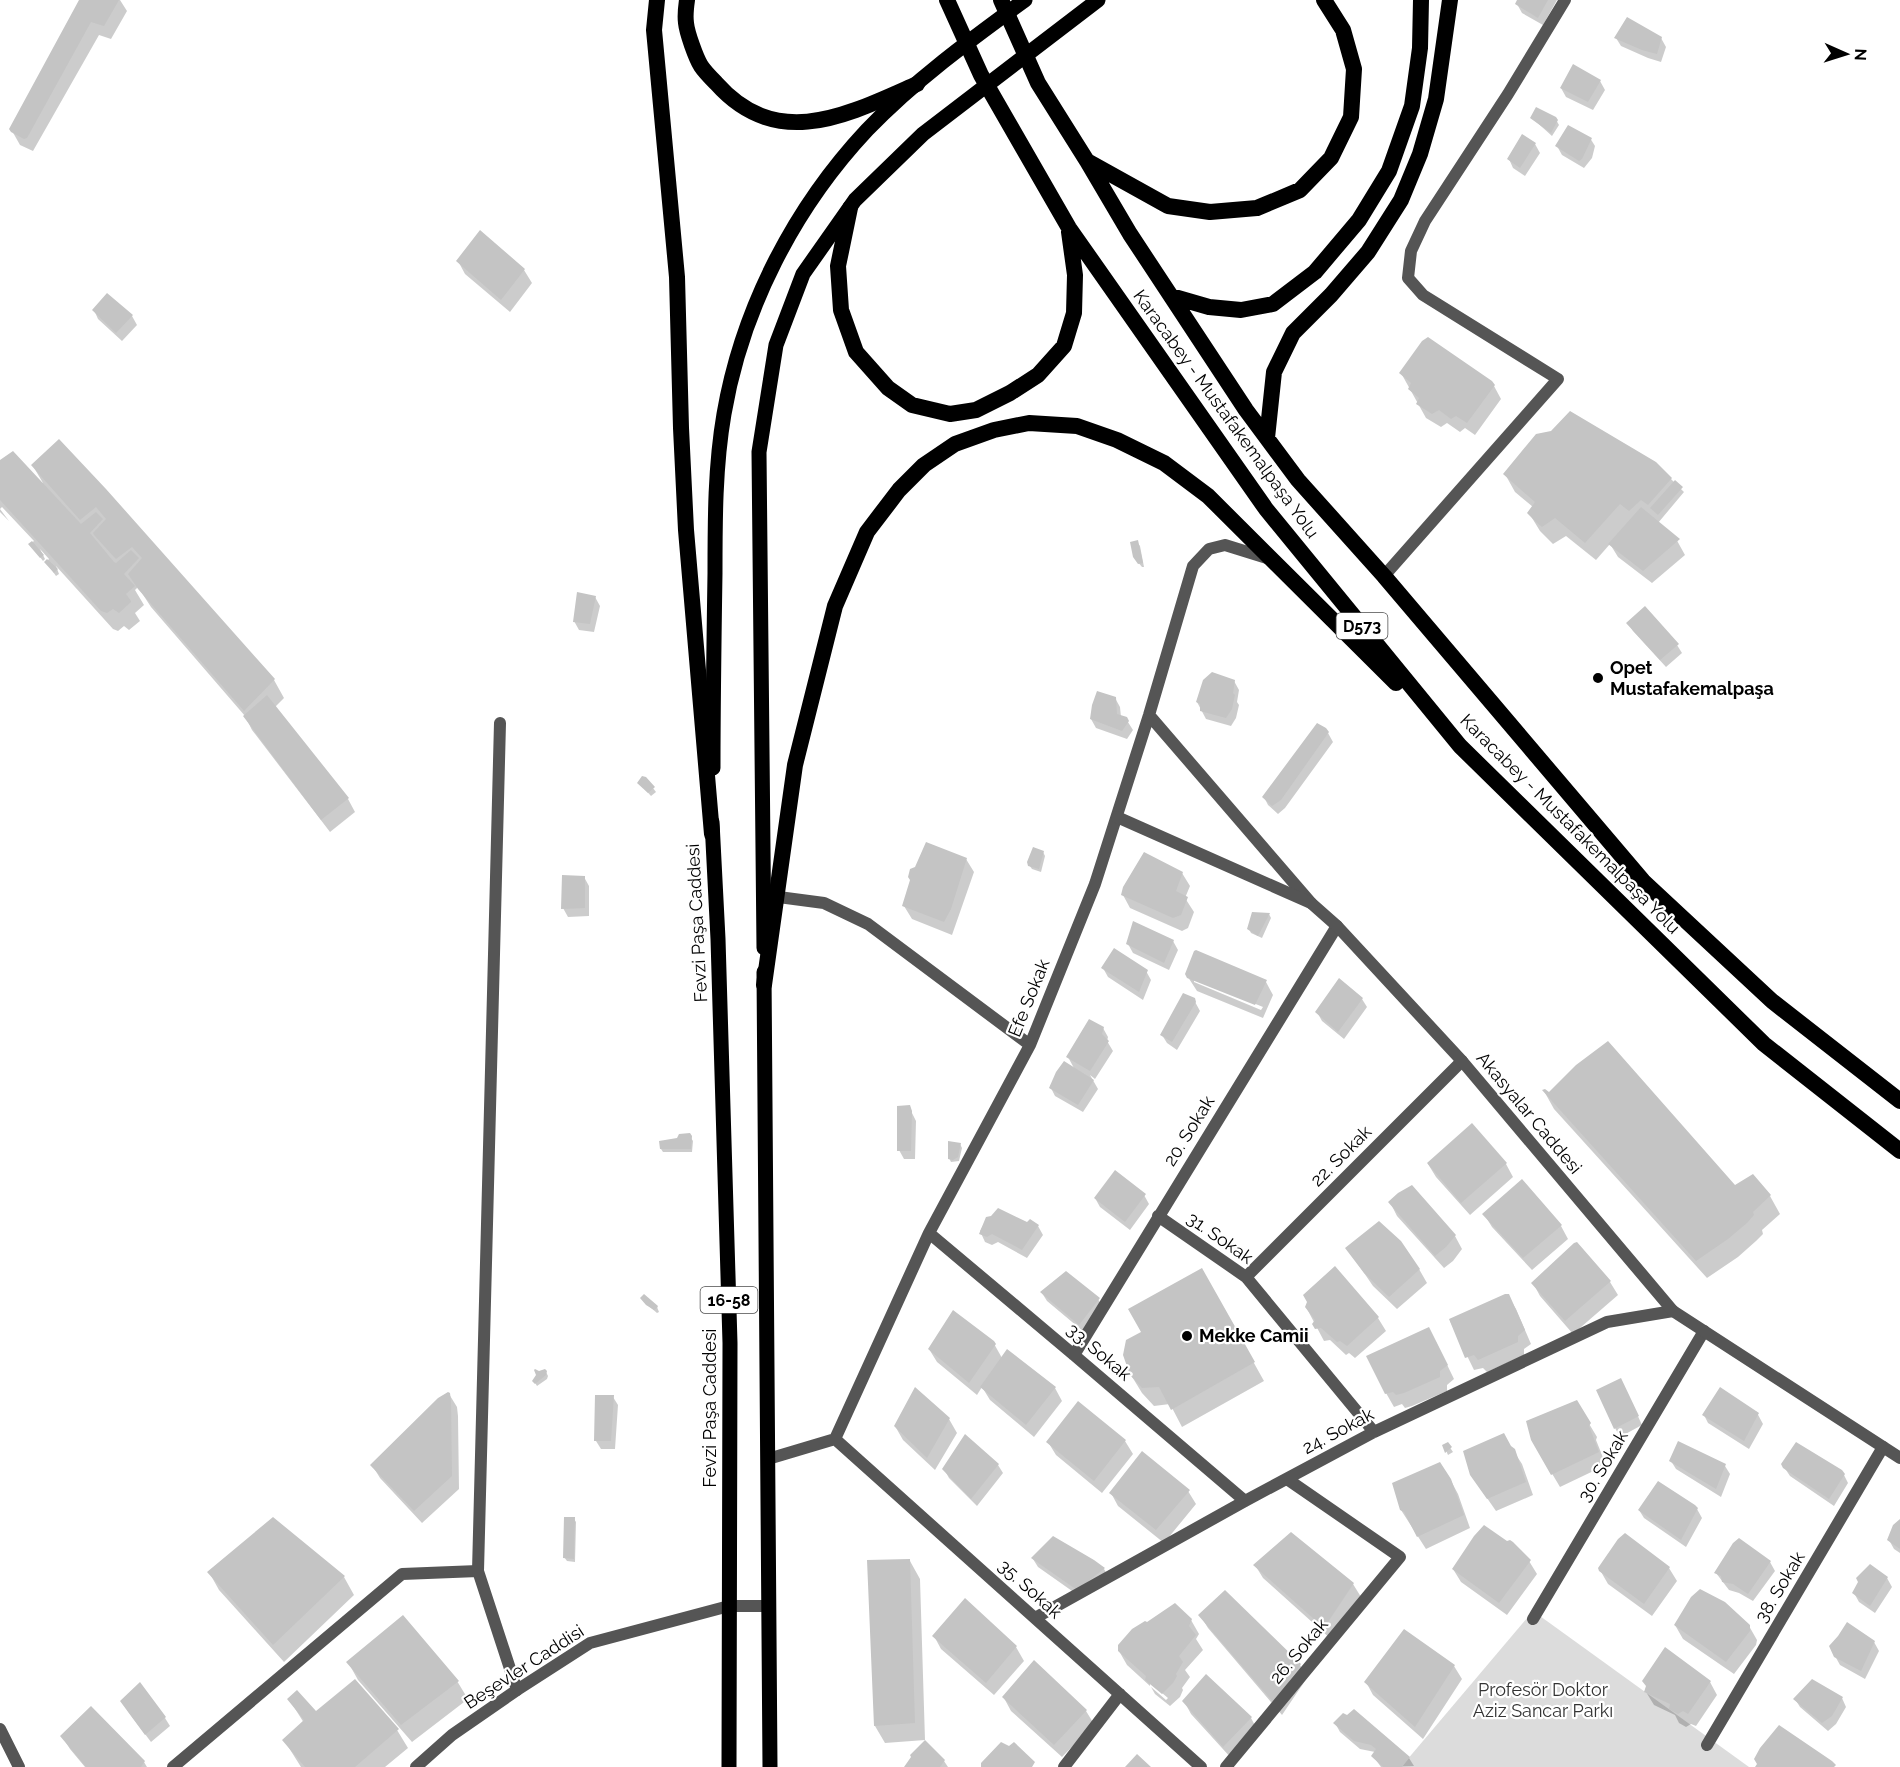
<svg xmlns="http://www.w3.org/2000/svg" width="1900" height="1767" font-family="Raleway,sans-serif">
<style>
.green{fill:#dcdcdc}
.shadow{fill:#0003;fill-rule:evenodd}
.building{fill:#c4c4c4}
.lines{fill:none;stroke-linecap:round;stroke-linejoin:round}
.minor{stroke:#555;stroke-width:12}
.tertiary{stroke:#555;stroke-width:12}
.primary{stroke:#000;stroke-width:15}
.trunk{stroke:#000;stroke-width:16}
.poi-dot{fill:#000;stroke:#fff;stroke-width:2}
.labels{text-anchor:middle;stroke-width:4.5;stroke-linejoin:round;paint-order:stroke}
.shield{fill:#fff;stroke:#4c4c4c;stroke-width:1.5}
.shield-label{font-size:16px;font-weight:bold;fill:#000}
.street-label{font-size:18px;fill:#000;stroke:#fff}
.poi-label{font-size:18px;font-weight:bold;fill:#000;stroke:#fff;text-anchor:start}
.park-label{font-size:18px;fill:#333;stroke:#fff}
</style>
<rect width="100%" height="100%" fill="#fff"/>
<!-- green -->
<path class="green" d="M1533,1611L1749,1767H1401Z"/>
<!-- shadow -->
<path class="shadow" d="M80,0H120L127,11L111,39L99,35L33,151L20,145L11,129Z
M1519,0H1557L1543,25L1522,13L1517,4Z
M1616,38H1661L1666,47L1661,62L1648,58L1621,46Z
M1600,81L1605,90L1593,110L1566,97L1561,88Z
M1532,118H1555L1559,125L1552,136Z
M1590,138L1595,146L1592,158L1584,168L1562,155L1557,146Z
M1535,144L1540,153L1525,176L1513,168L1509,159Z
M458,261L524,270L532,283L510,312L465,274Z
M107,295L132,316L137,325L122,341L98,319L94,310Z
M1401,373L1494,386L1501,399L1475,435L1465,428L1460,432L1447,423L1441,427L1426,418Z
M0,463L43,483L33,466L105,490L274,680L284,698L275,707L348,799L355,812L330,832L252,730L245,716L151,607L138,587L135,590L144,605L135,613L140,621L129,630L124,626L118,631L113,629L56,566L59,574L56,576L46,562L49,559L40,549L45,559L43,561L30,544L34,541L2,507L0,509L9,521L0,512Z
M1505,474L1671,479L1684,492L1658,523L1675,537L1685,555L1652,583L1618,557L1610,544L1596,560L1566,536L1553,544L1540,531L1529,513L1533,507L1515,492Z
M1137,542L1140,546L1144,567H1142L1137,561Z
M595,597L600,606L594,632L579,630L574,621Z
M1628,623L1677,645L1682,653L1666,667L1633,631Z
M1234,681L1239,690L1237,702L1239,705L1236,718L1231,726L1206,719L1197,702Z
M1115,698L1120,707L1121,717L1126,719L1133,730L1127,739L1096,728L1091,719Z
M1328,733L1333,742L1285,808L1278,814L1268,805L1264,797Z
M639,783L653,788L656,792L651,796Z
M1043,852L1045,856L1041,872L1032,869L1029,865Z
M966,859L974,872L952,935L912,919L904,906Z
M1182,873L1190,886L1185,898L1194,912L1188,928L1182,931L1130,908L1123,895Z
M584,877L589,886V916L568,917L563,908Z
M1253,913L1269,914L1271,918L1262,938L1251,933L1249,929Z
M1173,941L1178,950L1169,970L1133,953L1128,944Z
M1103,968L1146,971L1151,980L1143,1000L1108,977Z
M1186,974L1266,982L1273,995L1263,1018L1197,991ZM1194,979L1263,1007L1261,1010L1194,982Z
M1362,999L1367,1007L1344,1039L1322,1021L1317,1012Z
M1194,1000L1200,1011L1177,1050L1167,1043L1162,1035Z
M1103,1028L1108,1037L1107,1041L1113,1051L1095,1079L1090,1075L1098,1089L1083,1112L1055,1096L1050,1086L1065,1063L1075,1070L1068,1057Z
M1544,1091L1735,1187L1770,1196L1780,1214L1762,1230L1763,1234L1756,1241L1738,1257L1707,1278L1554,1109Z
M909,1107L916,1121L915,1159H904L899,1150Z
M689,1135L693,1141L692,1152H663L661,1149Z
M960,1144L962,1148L959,1161L951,1162L949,1158Z
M1428,1164H1506L1513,1177L1470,1215L1436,1177Z
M1144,1195L1149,1204L1130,1230L1100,1207L1095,1198Z
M1390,1202L1455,1236L1462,1249L1453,1261L1444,1268L1397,1216Z
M1484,1214L1561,1226L1568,1239L1532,1270L1492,1227Z
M987,1218L1038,1226L1043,1235L1027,1258L998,1242L992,1245L985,1242L980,1231Z
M1576,1244L1610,1282L1618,1295L1573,1334L1540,1296L1533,1283Z
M1347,1248L1419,1269L1427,1283L1397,1309L1373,1286Z
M1335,1268L1378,1318L1386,1331L1355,1358L1349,1353L1346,1355L1330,1340L1324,1341L1306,1307Z
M1202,1270L1264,1381L1182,1427L1170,1404L1154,1406L1142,1393L1131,1375L1143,1333Z
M1042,1293L1098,1299L1103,1308L1084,1332L1047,1301Z
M1505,1295L1508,1296L1516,1309L1531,1344L1524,1349V1355L1487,1372L1483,1368L1474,1370L1450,1321Z
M644,1302L657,1307L659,1312L657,1313Z
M993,1342L1002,1358L1055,1388L1062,1401L1034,1437L990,1400L982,1387L977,1395L937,1362L929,1349Z
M1436,1342L1454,1379L1447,1385V1391L1412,1406L1405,1408L1402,1404L1394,1407L1386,1393Z
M546,1372L548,1376L547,1379L537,1386L534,1381Z
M1625,1388L1642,1425L1620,1437L1615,1428Z
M449,1394L457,1407L458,1416L459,1489L422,1523L380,1478L372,1465Z
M613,1397L618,1405L615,1449H601L596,1441Z
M1576,1402L1597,1437L1596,1440L1606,1465L1560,1487L1532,1440Z
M1756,1411L1763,1424L1749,1449L1708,1423L1704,1415Z
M949,1419L957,1433L935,1470L903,1440L895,1426Z
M1125,1441L1133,1454L1102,1493L1056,1455L1048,1442Z
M1447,1443L1453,1452L1448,1455L1444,1446Z
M1511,1447L1522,1464L1533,1495L1496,1511L1480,1488Z
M1671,1461L1725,1466L1730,1474L1721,1497L1676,1469Z
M1782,1464L1844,1475L1848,1483L1834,1506L1790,1476Z
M998,1465L1003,1473L977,1506L949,1478L944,1469Z
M1450,1479L1458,1494L1470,1528L1426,1549L1401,1510Z
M1188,1491L1196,1504L1164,1543L1118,1506L1111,1493Z
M1697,1509L1702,1518L1686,1547L1644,1518L1639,1510Z
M273,1519L344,1577L354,1595L284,1662L219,1590L209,1572Z
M574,1519L576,1522L575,1562L567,1561L564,1557Z
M1900,1521V1553L1894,1549L1889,1540Z
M1053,1538L1104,1569L1109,1577L1082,1598L1038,1567L1033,1559Z
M910,1561L920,1579L925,1740L885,1743L875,1726Z
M1529,1561L1537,1574L1507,1615L1461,1582L1453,1569Z
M1770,1562L1775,1571L1753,1601L1739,1593L1729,1590L1716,1573Z
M1255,1565L1353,1584L1361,1597L1332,1640L1263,1578Z
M1871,1566L1887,1578L1892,1587L1875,1613L1859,1602L1854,1593Z
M1669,1568L1677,1581L1652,1616L1608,1584L1600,1570Z
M965,1601L1016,1647L1024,1661L994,1695L941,1649L934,1636Z
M1200,1615L1300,1665L1307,1678L1282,1715L1208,1628Z
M1191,1620L1199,1634L1196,1639L1203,1650L1185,1670L1190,1677L1182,1688L1183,1690L1180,1697L1170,1706L1155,1694L1151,1687L1166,1700L1168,1698L1150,1683V1686L1127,1665L1119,1651Z
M1675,1625L1749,1626L1757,1640L1756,1645L1734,1674L1683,1639Z
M1874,1642L1879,1651L1865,1679L1840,1665L1835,1656Z
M348,1662L457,1681L468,1699L412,1742L358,1680Z
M1454,1666L1462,1679L1423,1739L1373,1695L1366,1682Z
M1710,1682L1717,1695L1696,1726L1691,1724L1686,1727L1679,1723L1675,1715L1654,1705L1646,1692Z
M1004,1698L1086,1711L1094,1724L1062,1757L1011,1711Z
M1842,1698L1846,1707L1836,1724L1828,1731L1800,1707L1795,1699Z
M289,1699L316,1713L397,1730L408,1748L385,1767H301L284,1740L304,1723Z
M1184,1701L1251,1718L1258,1731L1232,1759L1191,1714Z
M127,1710L165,1718L170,1726L151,1742Z
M1335,1723L1409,1758L1414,1766L1381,1767L1373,1756L1375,1752L1360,1749L1340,1732Z
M62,1736L144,1762L147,1767H85L70,1749Z
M925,1742L944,1761L948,1767H906Z"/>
<!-- building -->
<path class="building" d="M79,0H119L104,26L91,22L27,138L24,139L11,132L9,129Z
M1517,0H1548L1538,18L1515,4Z
M1627,17L1662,37L1657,54L1642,50L1614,38Z
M1573,64L1601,80L1588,102L1560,88Z
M1536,107L1556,117L1558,120L1551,133L1530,118Z
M1568,125L1592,138L1582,159L1579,161L1555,146Z
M1522,134L1536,143L1520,168L1507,159Z
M480,230L525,269L501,300L456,261Z
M107,293L133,315L116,333L92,310Z
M1428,337L1492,381L1495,385L1467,423L1456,416L1451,419L1439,410L1432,414L1416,404L1419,398L1408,389L1411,383L1399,373L1422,341Z
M1570,411L1656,462L1672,478L1648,505L1641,500L1629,511L1620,504L1585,543L1555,518L1542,527L1537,523L1527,513L1535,502L1503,474L1536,434L1551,431Z
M59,439L106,489L275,679L244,711L138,589L128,574L142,558L132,547L116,559L114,557L94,535L93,533L106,519L96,507L80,520L31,465Z
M13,451L81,524L96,512L103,519L90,533L114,562L116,563L131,550L139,558L124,574L135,586L126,594L131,601V602L119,613L113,609L107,613L101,611L0,500V460Z
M1675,480L1683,487L1658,515L1650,508Z
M1641,507L1680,539L1643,571L1608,544Z
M1138,540L1143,563L1138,564L1133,557L1130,542Z
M32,541L44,555L40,558L28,544Z
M47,559L58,569L54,573L44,562Z
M577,592L596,596L590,624L573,622Z
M1645,606L1679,644L1660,660L1626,623Z
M1212,672L1235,680L1233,693L1235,695L1232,709L1226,718L1200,711V704L1196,702L1203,680Z
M1097,691L1116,697L1117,714L1127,717L1129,721L1122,731L1090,719L1092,705Z
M267,695L349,798L321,820L243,716Z
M1317,723L1326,728L1329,732L1281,800L1272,806L1262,797Z
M642,776L646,777L655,787L648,793L637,783Z
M926,842L967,858L951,909L944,922L902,906L910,880L908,877L910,869L915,867Z
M1033,847L1044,851L1039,869L1028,866L1027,862Z
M1144,852L1183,872L1176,891L1188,897L1181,915L1173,918L1121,895L1123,887Z
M562,875L585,876V908L561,909Z
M1252,912L1270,913L1258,936L1247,929Z
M1133,921L1174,940L1164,963L1126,944Z
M1114,948L1148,970L1139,992L1101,968Z
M1196,950L1267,980L1255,1005L1187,978L1185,974L1194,951Z
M1339,978L1363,998L1338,1032L1315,1012Z
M1183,993L1195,998L1196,1002L1172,1042L1160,1035Z
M1089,1019L1104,1027L1102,1034L1109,1041L1090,1071L1066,1057Z
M1608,1041L1735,1185L1753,1174L1771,1195L1753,1212L1754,1215L1747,1223L1728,1239L1696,1261L1542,1090L1545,1089L1549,1092L1576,1065Z
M1064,1061L1094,1080L1078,1105L1049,1088L1056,1072Z
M910,1105L912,1111L911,1151H897V1106Z
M1472,1123L1507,1163L1461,1203L1427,1163Z
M690,1133L692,1136L691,1149H660L659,1141L677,1138L679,1134Z
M948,1141L961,1143L958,1157L953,1160L948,1159Z
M1115,1170L1146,1194L1125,1222L1094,1198Z
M1522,1179L1562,1225L1523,1258L1482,1214Z
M1412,1185L1456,1235L1446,1247L1435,1256L1388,1202L1398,1193Z
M998,1208L1027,1222L1030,1219L1039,1225L1022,1250L992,1234L987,1237L979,1234L986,1217L991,1216Z
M1379,1221L1401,1241L1420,1269L1389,1297L1364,1273L1345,1248Z
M1577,1242L1611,1281L1565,1321L1531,1283L1574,1243Z
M1335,1266L1379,1317L1347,1346L1340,1341L1337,1342L1321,1328L1315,1329L1312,1324L1315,1320L1305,1307L1307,1302L1303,1295Z
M1202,1268L1255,1362L1171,1410L1159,1387L1142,1388L1130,1375L1123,1355L1126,1340L1141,1332L1128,1309Z
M1066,1271L1100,1298L1079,1325L1040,1292Z
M644,1294L658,1306L657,1308L654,1310L646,1305L640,1298Z
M1505,1294H1509L1525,1330L1518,1336V1342L1478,1360L1474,1355L1465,1358L1449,1319Z
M953,1310L994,1341L996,1344L969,1383L928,1349Z
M1429,1327L1448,1365L1440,1371V1377L1404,1393L1396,1395L1393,1392L1385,1394L1366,1356Z
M1007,1349L1056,1387L1026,1425L980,1387Z
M535,1369L539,1371L545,1369L547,1371L546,1375L535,1384L532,1381L536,1375L534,1370Z
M1621,1378L1639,1416L1614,1429L1596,1390Z
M915,1387L950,1418L927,1458L894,1426Z
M1720,1387L1759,1413L1744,1441L1702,1415Z
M448,1392L450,1393L451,1401L452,1476L414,1511L370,1465L438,1398Z
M595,1395H614L611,1441H594Z
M1577,1400L1591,1423L1589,1426L1599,1452L1551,1475L1531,1440L1526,1421Z
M1078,1401L1126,1440L1094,1481L1046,1442Z
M1504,1433L1511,1446L1515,1449L1526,1482L1487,1499L1470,1475L1463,1451Z
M965,1434L999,1464L971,1499L942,1469Z
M1678,1441L1726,1464L1716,1489L1669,1461Z
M1448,1442L1452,1447L1445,1453L1442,1445Z
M1796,1442L1842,1470L1845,1474L1829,1499L1783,1468L1781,1464Z
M1142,1451L1190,1490L1156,1530L1109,1493Z
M1440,1462L1451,1479L1464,1515L1417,1537L1404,1512L1400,1510L1392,1483Z
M1658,1481L1695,1505L1698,1508L1681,1540L1638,1510Z
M273,1517L345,1576L273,1645L207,1572Z
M564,1517H575L574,1559L563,1558Z
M1900,1519V1549L1887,1540L1893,1525Z
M1484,1525L1507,1541L1510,1540L1513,1542L1531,1560L1499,1603L1452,1569L1474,1536Z
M1291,1532L1354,1583L1324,1628L1253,1565Z
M1625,1533L1670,1567L1644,1604L1599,1571L1598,1568L1618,1539Z
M1053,1536L1094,1560L1105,1568L1077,1590L1031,1558Z
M1739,1538L1771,1561L1748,1594L1733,1584L1722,1582L1721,1576L1714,1573L1733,1543Z
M910,1559L915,1723L874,1726L867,1560Z
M1870,1564L1888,1577L1870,1606L1852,1593L1858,1582L1856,1578Z
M1700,1589L1725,1602L1750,1625V1631L1726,1662L1674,1625L1691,1597Z
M1225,1590L1301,1664L1274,1703L1198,1615Z
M965,1598L1017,1646L986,1683L932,1636Z
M1175,1603L1192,1619L1189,1626L1196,1635L1179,1656L1183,1662L1176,1674L1177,1676L1173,1683L1162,1694L1145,1680L1146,1676L1118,1651V1645L1132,1629L1145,1621L1147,1622Z
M403,1615L459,1681L401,1725L346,1662Z
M1847,1622L1875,1641L1861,1671L1834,1657L1829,1646L1838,1636Z
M1404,1629L1455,1665L1415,1727L1364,1682Z
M1665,1647L1711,1681L1688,1714L1683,1711L1678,1714L1669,1709L1670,1704L1644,1692L1646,1686L1642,1681Z
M1034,1660L1087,1710L1054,1745L1002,1697Z
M1206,1674L1252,1717L1223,1747L1182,1701Z
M355,1679L399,1729L355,1767H305L282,1740L304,1720L287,1699L297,1690L316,1711Z
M1812,1679L1843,1697L1832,1716L1822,1723L1793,1699Z
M140,1682L166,1717L145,1735L120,1701Z
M91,1706L145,1761L141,1767H86L60,1736Z
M1354,1709L1410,1757L1402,1767H1383L1371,1756L1376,1749L1371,1745L1354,1741L1333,1723L1343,1713L1347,1715Z
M1779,1725L1832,1761L1836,1765L1834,1767H1755L1757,1764L1754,1759L1760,1748Z
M925,1740L945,1760L940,1767H904L911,1757L910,1755Z
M1001,1742L1009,1746L1014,1742L1035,1762L1032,1767H981V1763Z
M1137,1754L1151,1767H1125Z"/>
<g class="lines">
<!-- minor -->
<path class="minor" d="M1384,576L1558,379L1423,295L1408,278L1411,251L1425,221L1508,94L1565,0
M1149,715L1311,903
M500,723L478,1571L517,1690
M771,896L824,903L868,924L1030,1045
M1158,1216L1246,1277L1374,1432
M929,1233L1074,1355L1245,1501
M1246,1277L1462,1061
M1074,1355L1337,926
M835,1439L1201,1767
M768,1459L835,1439L929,1233L1030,1045L1095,884L1149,715L1193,566L1209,549L1225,545L1270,559
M1035,1618L1245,1501L1374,1432L1607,1322L1673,1311
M1533,1619L1704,1331
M1707,1745L1883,1447
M173,1767L402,1574L478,1571
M1064,1767L1120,1694
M1226,1767L1400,1557L1287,1479"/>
<!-- tertiary -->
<path class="tertiary" d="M1117,817L1311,903L1337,926L1462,1061L1673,1311L1900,1458
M0,1729L19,1767
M416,1767L452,1735L517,1690L590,1643L729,1606H770"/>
<!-- primary -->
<path class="primary" d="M713,768C713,703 714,638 715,573C715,520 715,466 724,414C742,309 794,208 867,130C914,81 970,40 1025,0
M712,822L718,939L730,1343L729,1767
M764,948L759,452L776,345L803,274L855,200L923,134L1098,0
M764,972L770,1767"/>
<!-- trunk -->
<path class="trunk" d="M657,0L654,30L677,277L681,428L686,530L712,834
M687,0C686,7 685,16 686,23C687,33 696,58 701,66C705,72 711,78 716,83C777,152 847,115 917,84
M947,0L981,75L1069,228L1266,509L1460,746L1764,1044L1900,1151
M1001,0L1038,83L1087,161L1130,234L1246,410L1298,480L1384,576L1643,881L1772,1001L1900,1101
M1087,161L1168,206L1210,212L1257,208L1300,190L1331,158L1351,117L1354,69L1343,30L1324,0
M850,208L838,266L841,310L856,352L888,388L912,405L950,414L976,410L1010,393L1038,375L1064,346L1074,313L1075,275L1069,232
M1171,296L1209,307L1241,310L1273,304L1315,272L1359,220L1389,171L1412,106L1420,48L1421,0
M1267,438L1274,372L1293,333L1331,295L1368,252L1401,200L1420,154L1436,99L1450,0
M764,985L795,765L835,606L867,532L899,490L924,465L955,444L994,430L1029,423L1077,426L1117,440L1164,463L1208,496L1396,683"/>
</g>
<!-- markers -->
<g class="poi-dot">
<circle cx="1598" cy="678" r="6"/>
<circle cx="1187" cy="1336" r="6"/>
</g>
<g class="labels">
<!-- shield labels -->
<g class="shield">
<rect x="1336.5" y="613" width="51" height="26" rx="4.5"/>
<rect x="700.5" y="1287" width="57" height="26" rx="4.5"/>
</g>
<g class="shield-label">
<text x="1362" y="632">D573</text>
<text x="729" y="1306">16-58</text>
</g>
<!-- street labels -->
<g class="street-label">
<text transform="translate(1226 414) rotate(54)" y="6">Karacabey - Mustafakemalpaşa Yolu</text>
<text transform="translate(1570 824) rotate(45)" y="6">Karacabey - Mustafakemalpaşa Yolu</text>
<text transform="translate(697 923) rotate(-93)" y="6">Fevzi Paşa Caddesi</text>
<text transform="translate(1029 998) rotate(-68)" y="6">Efe Sokak</text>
<text transform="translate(1529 1113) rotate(50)" y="6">Akasyalar Caddesi</text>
<text transform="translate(1189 1131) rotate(-58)" y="6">20. Sokak</text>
<text transform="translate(1341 1156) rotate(-45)" y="6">22. Sokak</text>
<text transform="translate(1220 1238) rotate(35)" y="6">31. Sokak</text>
<text transform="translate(1099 1352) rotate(40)" y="6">33. Sokak</text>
<text transform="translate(710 1408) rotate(-90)" y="6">Fevzi Paşa Caddesi</text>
<text transform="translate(1338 1431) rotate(-28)" y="6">24. Sokak</text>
<text transform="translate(1603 1466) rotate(-59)" y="6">30. Sokak</text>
<text transform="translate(1780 1587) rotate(-59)" y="6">38. Sokak</text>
<text transform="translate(1030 1589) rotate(42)" y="6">35. Sokak</text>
<text transform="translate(1299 1651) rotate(-50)" y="6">26. Sokak</text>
<text transform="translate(524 1667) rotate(-33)" y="6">Beşevler Caddisi</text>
</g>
<!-- poi labels -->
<g class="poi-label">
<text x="1610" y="674">Opet<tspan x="1610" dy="21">Mustafakemalpaşa</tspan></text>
<text x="1199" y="1342">Mekke Camii</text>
</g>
<!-- park labels -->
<g class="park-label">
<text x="1543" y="1696">Profesör Doktor<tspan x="1543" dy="21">Aziz Sancar Parkı</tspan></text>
</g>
</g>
<!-- north arrow -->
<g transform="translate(1846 54) rotate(93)" stroke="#ffffff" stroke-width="4.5" paint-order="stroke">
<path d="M0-4.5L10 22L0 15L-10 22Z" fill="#000000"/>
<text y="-9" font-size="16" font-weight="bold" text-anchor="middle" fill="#000000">N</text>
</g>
</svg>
